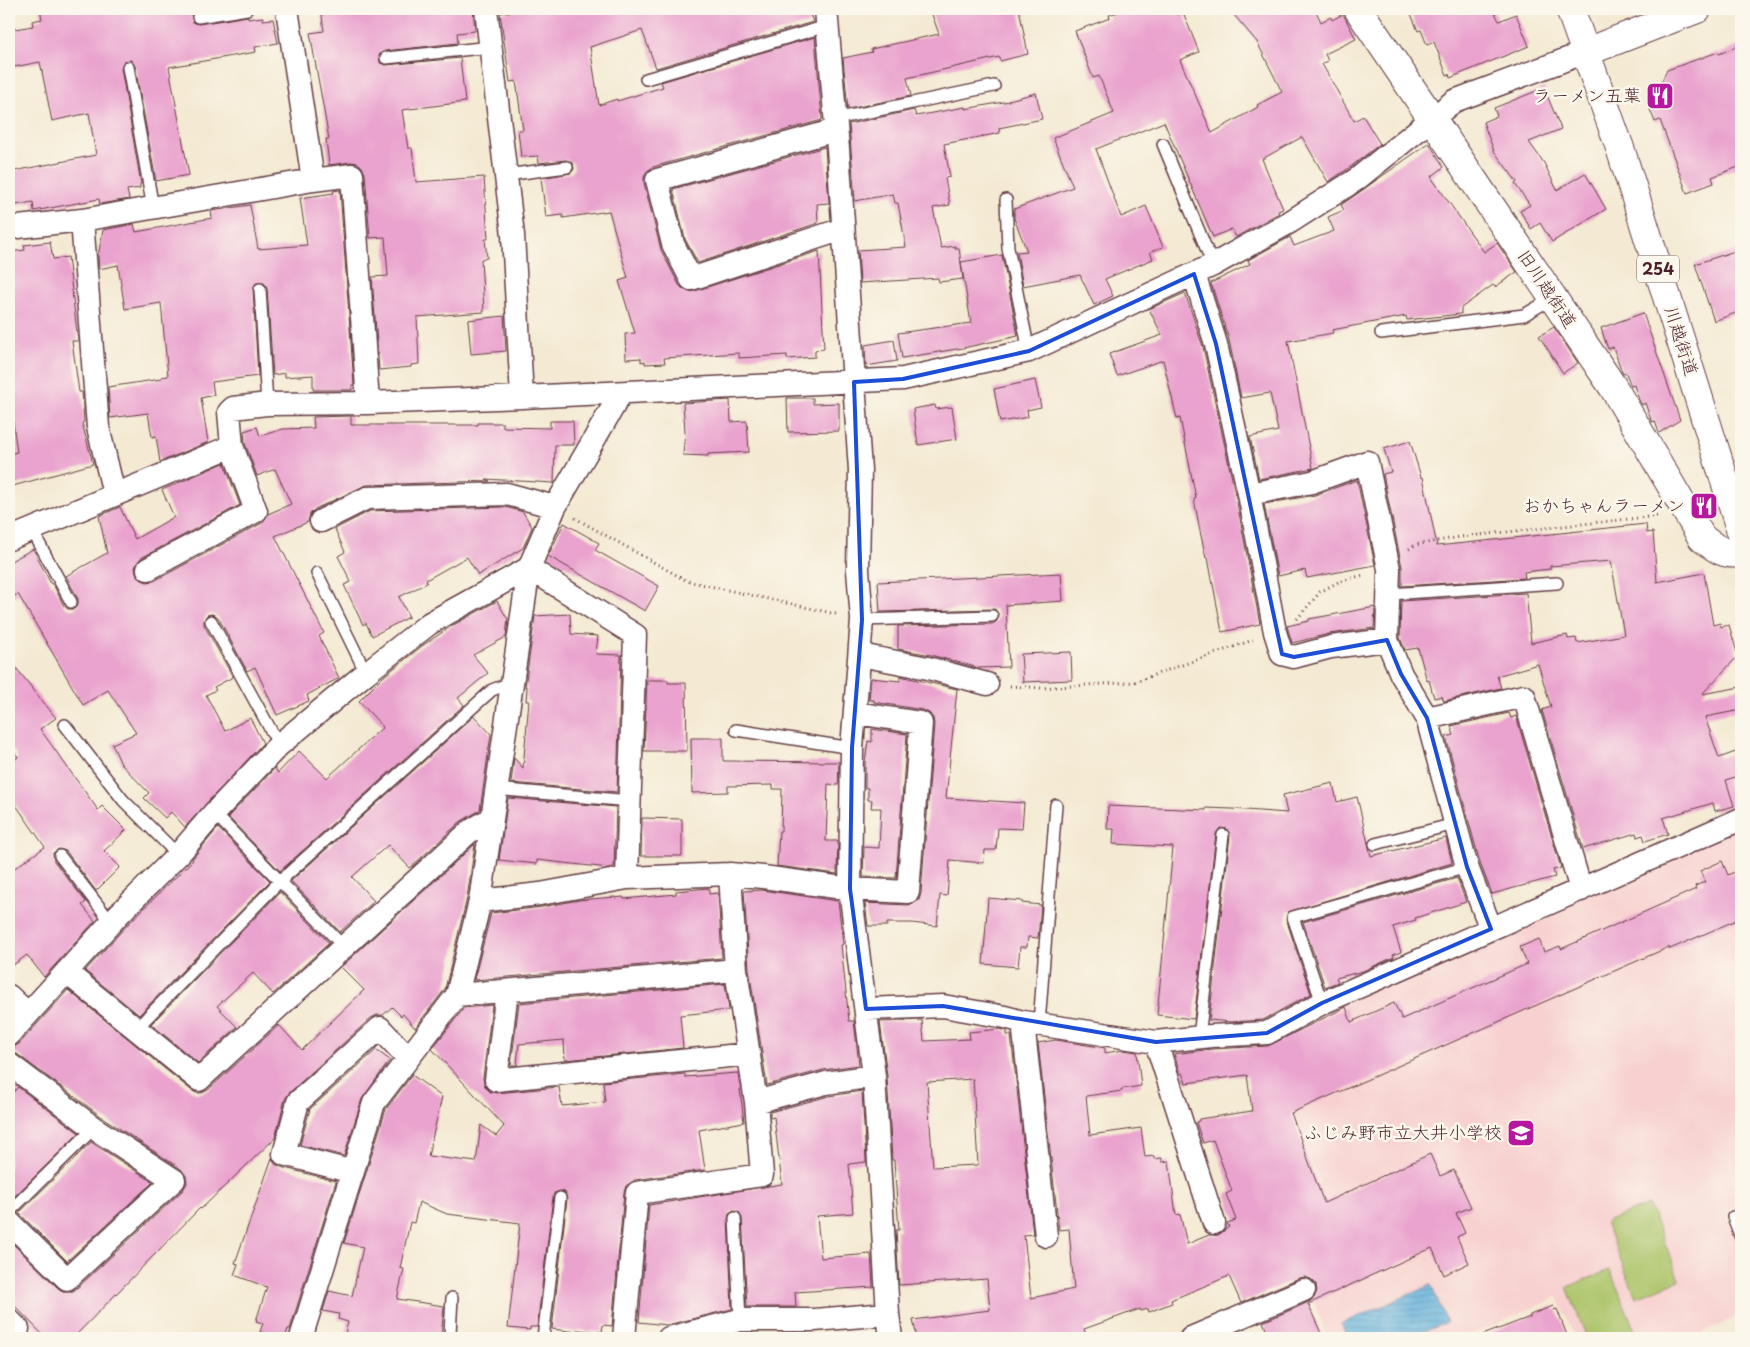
<svg xmlns="http://www.w3.org/2000/svg" width="1750" height="1347" font-family="'Playpen Sans','Klee One',sans-serif">
<style>
.built{fill:#f7d0cf}
.pitch{fill:#acc469;stroke:#7b724a}
.water{fill:url(#water-rules);stroke:#566883}
.building{fill:#eaa3ce;fill-rule:evenodd}
.lines{fill:none;stroke-linecap:round;stroke-linejoin:round}
.service-casing{stroke:#643d44;stroke-width:14}
.minor-casing{stroke:#643d44;stroke-width:25}
.tertiary-casing{stroke:#643d44;stroke-width:30}
.trunk-casing{stroke:#643d44;stroke-width:30}
.path{stroke:#643d44;stroke-width:3;stroke-dasharray:1 4;stroke-linecap:butt}
.service{stroke:#fff;stroke-width:11}
.minor{stroke:#fff;stroke-width:22}
.tertiary{stroke:#fff;stroke-width:28}
.trunk{stroke:#fff;stroke-width:28}
.marked{fill:none;stroke:#1d4ed8;stroke-width:4;stroke-linejoin:round}
.labels{text-anchor:middle;stroke-width:5;stroke-linejoin:round;paint-order:stroke}
.shield{fill:#fbf7ec;stroke:#7f6065;stroke-width:1}
.shield-label{font-size:16px;font-weight:bold;fill:#4a1f2b}
.poi-label{font-size:18px;fill:#4a1f2b;stroke:#fbf7ec;text-anchor:end}
.street-label{font-size:18px;fill:#4a1f2b;stroke:#fbf7ec}
</style>
<defs>
<pattern id="water-rules" width="6" height="5" patternUnits="userSpaceOnUse" patternTransform="scale(1.25)"><rect width="6" height="5" fill="#61b0db"/><path d="M0 2.5h6" fill="none" stroke="#528fb2"/></pattern>
</defs>
<rect width="100%" height="100%" fill="#fbf7ec"/>
<filter id="ink" filterUnits="userSpaceOnUse"><feTurbulence type="fractalNoise" baseFrequency=".02" numOctaves="2"/><feDisplacementMap in="SourceGraphic" scale="10" xChannelSelector="R" yChannelSelector="G"/><feConvolveMatrix kernelMatrix="1 2 1 2 8 2 1 2 1" color-interpolation-filters="sRGB"/></filter>
<filter id="wash" filterUnits="userSpaceOnUse"><feTurbulence type="fractalNoise" baseFrequency=".0096" numOctaves="4" result="noise"/><feDisplacementMap in="SourceGraphic" scale="20" xChannelSelector="R" yChannelSelector="G"/><feGaussianBlur stdDeviation="1.12" result="paint"/><feColorMatrix in="noise" values="0 0 0 0 0 0 0 0 0 0 0 0 0 0 0 0 0 1.4 0 .05"/><feComposite in="paint" operator="in"/></filter>
<g filter="url(#wash)">
<rect width="100%" height="100%" fill="#f4ead3"/>
<!-- built -->
<path class="built" d="M1741,825V1206L1726,1212L1741,1252V1315L1693,1338H1575L1558,1297L1463,1338H1327L1278,1202L1320,1184L1264,1040Z"/>
<!-- pitch -->
<path class="pitch" d="M1649,1205L1680,1280L1636,1297L1605,1222Z
M1610,1270L1638,1338H1587L1567,1287Z"/>
<!-- water -->
<path class="water" d="M1431,1285L1447,1322L1410,1338H1348L1341,1324Z"/>
<g id="blocks">
<!-- building -->
<path class="building" d="M40,9H202L194,11L191,15L193,22L199,24L248,16V19L263,17V20L273,19L278,43L255,47L256,52L169,67L189,175L156,181L135,66L131,60L124,61L121,68L141,184H140V188L127,190L129,199L100,204L99,199L34,211L33,202L9,206V172L96,155L89,113L52,121L40,62L9,68V30L33,26L32,21L42,19Z
M321,9H369L370,13L400,9H473L475,31L457,33L458,43L385,51L379,55L380,63L386,65L460,58L465,102L402,110L408,148H412L416,182L484,177L488,239H485L487,258L481,259L484,312L417,317L419,364L411,365V367L379,370L372,277L388,276L385,237L370,238L365,174L362,167L358,163L351,162L329,165L326,139H329L310,33L324,31Z
M527,9H808L813,22L656,68L642,30L590,47L599,105L617,99V101L663,87L661,82L815,37L822,120L653,167L647,171L644,177V183L661,250L679,285L683,289L689,292L695,291L819,251L824,349L815,350V357L787,359V355L739,358V353L664,358L665,363L645,364V361L641,362V358L626,359L625,334L635,333L619,281L628,278L609,211L563,218V215L546,217L541,178L571,173L574,169L573,163L566,160L539,163L538,156L521,157L518,130H523L516,81L510,82L500,13Z
M930,9H1019L1028,54L1000,61L999,57L907,78L911,96L848,109L843,58L872,52L871,49L939,34Z
M1127,9H1174L1177,15L1183,12L1199,52L1180,60L1212,133L1258,107L1257,105L1282,92L1257,42L1229,9H1315L1321,22L1331,17L1332,20L1343,14L1356,39L1325,54L1328,61L1322,64L1354,121L1363,116L1380,144L1349,168L1328,182L1302,137L1262,159L1283,209L1278,211L1279,213L1236,237L1232,229L1213,237L1164,122L1096,149L1121,217L1146,206L1163,247L1150,252L1153,259L1105,279L1113,296L1094,305L1080,275L1023,286L1017,252L1027,251L1014,218V209L1073,187L1053,138L1114,113L1099,76L1093,78L1075,31L1110,18L1109,15Z
M1409,9H1493L1499,21L1516,14L1529,46L1450,78L1449,74L1447,75L1434,42L1427,45L1421,30L1418,31Z
M1741,45V166L1712,177L1714,183L1687,193L1660,120L1655,122L1649,107L1667,70L1718,52L1719,54Z
M1544,88L1561,129L1529,142L1544,163L1557,190L1585,173L1606,209L1552,242L1540,223L1531,229L1520,211L1530,205L1515,184L1517,182L1494,151L1483,122L1497,116L1494,108Z
M1036,93L1042,119L999,128L1000,133L944,144L950,177L945,178L950,205L933,208L941,248L955,246V248H959L963,279L939,282L938,278L860,283L858,250L906,247L898,203H895L893,194L855,201L849,124L914,110L916,116L965,107V109L1009,101V100Z
M1429,143L1444,167L1431,177L1484,252L1497,243L1517,272L1495,287L1493,285L1461,308V314L1407,320L1406,316L1332,330L1333,333L1288,341L1313,468L1259,479L1250,437L1278,431L1270,393L1241,398L1229,340L1211,283L1250,264L1248,260L1290,237L1294,246L1334,231L1328,217L1344,210L1341,205Z
M825,147L829,203L817,204L818,223L698,263L685,239L673,189Z
M340,190L354,385H352V390H313V375L285,377V373L273,375L267,289L264,283H256L253,289L258,376L212,382L214,395L201,398L208,442L160,462L156,436L152,437L148,413L110,418L108,387L161,379V377L168,376L161,303L125,309L118,265L99,269L98,256L103,230L134,224L136,232L212,218L211,211L250,205L258,249L307,245L300,198L334,193L333,191Z
M50,242L53,259L68,257L78,341H72L79,392H82L84,422L82,423L93,464L9,487V454L17,452L9,394V252L25,250L24,245Z
M1741,249V311L1714,321L1695,264Z
M1002,255L1018,336L963,348L902,358L898,333L971,323L961,262Z
M1185,293L1203,347L1236,497L1260,624L1222,632L1208,558H1206L1200,531L1194,499L1196,498L1180,418L1177,419L1163,360L1117,376L1109,354L1162,335L1149,309Z
M1643,313L1680,420L1659,433L1655,421L1652,422L1651,420L1645,403L1642,405L1639,400L1634,385L1631,386L1626,373L1623,374L1622,372L1613,347L1608,349L1601,328Z
M504,316L506,351L471,354L468,320Z
M1554,327L1578,363L1563,373L1539,336Z
M894,340L897,361L866,366L865,345Z
M1035,380L1041,407L1027,410L1028,417L1000,422L994,389Z
M787,398H813V404L839,403V431L788,432Z
M730,400L731,422L747,421L749,452L708,454V456L683,455L685,431L683,403Z
M935,405L936,409L952,407L957,439L918,445L913,409Z
M351,416V425H478V423H503V427L550,428V421H573L574,445H555L554,483L486,479L490,481L366,485L315,509L310,514L308,522L275,536L324,633L319,636L339,678L307,695L309,701L277,715L255,667L247,671L218,617L212,614L207,615L204,620V625L233,677L214,687L216,690L206,695L225,731L250,718L263,743L185,827L171,812L165,818L144,798L149,793L121,764L112,744L136,733L108,690L83,705L18,594L9,599V562L33,549L51,584H53L64,606L68,609H74L78,605V599L66,576L107,553L99,516L120,507L135,539L174,517L162,490L224,463L240,505L141,558L137,563L135,568L137,576L142,580L147,582L154,581L262,523L268,514L291,504L275,469L257,476L245,443L244,431L257,427L260,436L283,429L314,428L313,417Z
M1410,441L1421,477H1423L1437,546L1646,524L1647,533L1653,532L1657,582L1704,573L1713,625L1720,623L1721,627L1729,625L1738,656L1702,694L1741,687V710L1705,717L1719,758L1741,750V775L1726,780L1734,806L1715,811L1713,803L1663,818L1668,834L1645,841L1643,835L1637,837L1636,833L1583,849L1542,710L1551,707L1538,664L1497,676L1501,688L1444,701L1442,696L1434,698L1429,680L1427,681L1418,648L1405,650L1400,638L1401,601L1526,593L1531,643L1567,635L1568,639L1576,638L1577,643L1624,635L1611,561L1550,566V569L1524,572L1525,578L1402,586V567L1383,474L1391,472L1384,449Z
M1357,480L1375,565L1307,578L1305,570L1278,576L1264,504L1315,495Z
M505,507L523,512L532,527L523,548L478,575L467,557L426,580L427,583L399,597L409,617L372,636L366,623L363,625L344,585L351,582L338,556L345,552L335,529L370,511Z
M564,523L599,543L595,550L659,586L645,611L548,556Z
M1061,573L1063,601L1006,605L1009,667L979,668L931,655L898,649V626L992,624L996,622L999,616L995,609L880,612L878,582Z
M497,601L507,618H508L506,637L473,655L488,673L458,698L464,705L280,871L228,817L275,768L278,773L299,751L327,778L383,727L359,701L384,676L422,646L450,627Z
M1375,607L1374,628L1329,634L1292,643L1287,626L1309,621V619Z
M570,614L571,634L598,636L596,654L621,655L617,792L511,783L514,758L523,768L529,701H526L527,687H525L535,616Z
M1071,652L1072,680L1023,682L1021,654Z
M9,659L56,718L40,729L98,810L102,806L126,830L104,851L120,867L96,891L66,851L59,849L53,853L54,861L86,902L82,905L95,921L44,977L27,955L9,968V872L45,847L9,795V763L18,757L9,745Z
M900,676L957,689L946,798L1024,803L1022,829L998,828L996,850H985L984,863L950,860L947,896L940,895L937,926L912,923H887V926H868L865,903L908,905L913,904L919,900L921,893L934,724L933,718L929,713L923,710L874,702V700H869L871,678L900,681Z
M647,680H668V683H686L687,751H644Z
M1509,713L1511,718L1516,716L1561,868L1553,870L1555,877L1492,894L1480,863L1446,737L1454,735L1451,726Z
M474,716L491,734L480,810L460,822L410,868L388,845L352,877L374,901L340,932L291,881Z
M872,729L907,734L896,878L863,877L864,847L879,848L881,808H871L872,800H868V788H865V762L868,741L872,742Z
M691,738H723V761L839,762L838,785L828,784L826,841H838L837,874L777,866L779,831H781L782,789H773V785L728,786V792L692,793Z
M1333,783L1337,802L1357,797L1371,856L1446,838L1452,863L1288,912L1286,919L1311,994L1263,1020L1230,1022L1209,1020L1230,836L1227,829L1220,828L1216,834L1194,1019L1157,1015L1173,847L1113,844L1114,829H1107L1108,806L1206,810V808L1232,809L1287,813L1283,795Z
M508,798L616,807L614,867L609,868L537,860V864L499,860Z
M642,818L682,819V856H641Z
M218,828L270,881L139,1015L85,971L128,924L193,860L192,859Z
M475,844L467,898L445,989L415,1028L403,1014L401,1016L392,1007L383,1015H377L371,1018L289,1093L285,1099L275,1138L201,1209L200,1208L77,1334L72,1338H46L9,1300V1240L58,1288L64,1292H71L76,1289L183,1190L187,1183L186,1176L181,1169L102,1117L17,1054L11,1051L13,1047L19,1044L68,990L191,1090L196,1093H202L208,1090L279,1025L302,1050L364,990L341,967Z
M1722,861L1728,875L1741,869V918L1670,949L1669,947L1291,1113L1324,1203L1430,1154L1440,1176L1454,1170L1471,1207L1456,1213L1465,1233L1457,1237L1469,1263L1444,1275L1432,1248L1308,1304L1323,1338H1270L1263,1322L1309,1302L1314,1298L1317,1291L1316,1284L1311,1279L1305,1277L1299,1278L1241,1303L1229,1276L1171,1300L1172,1303L1149,1312L1148,1309L1141,1311L1140,1309L1084,1329L1087,1338H917L913,1320L990,1310L987,1279L899,1285L896,1230H899L894,1160H892L887,1075L880,1022L922,1020L924,1041L970,1039L969,1032L1000,1029L1007,1031V1035H1011L1033,1234L1024,1235L1031,1298L1074,1289L1069,1229L1059,1230L1038,1043L1056,1040L1105,1048V1053L1123,1050L1137,1052L1141,1086L1122,1089V1091L1086,1096L1090,1135L1141,1128L1145,1157L1154,1156V1159L1162,1158V1162L1169,1161L1176,1215L1180,1214L1187,1244L1209,1235H1218L1229,1227L1227,1223L1236,1220L1226,1194L1232,1191L1213,1140L1203,1143L1196,1122L1199,1121V1119L1252,1111L1247,1075L1186,1083L1182,1073L1180,1074L1174,1054L1212,1049L1268,1046L1346,1007L1351,1022L1394,1003L1402,1019L1527,964L1520,947L1539,939L1544,952L1560,946L1561,949L1696,889L1695,886L1705,882L1700,871ZM973,1079L978,1165L933,1167L927,1082Z
M1457,878L1466,902L1415,918L1416,920L1393,927L1401,952L1393,955L1394,957L1363,971L1336,978L1338,982L1325,987L1303,922Z
M709,888V894L718,893L722,958L474,980L491,913L542,907L579,900L615,897V898L623,897L624,899L676,894V891Z
M762,890L838,901L843,944L841,945L849,1021H854L859,1065L823,1070L767,1085L749,969L744,891Z
M280,892L329,943L273,994L253,973L217,1006L237,1027L198,1063L151,1024Z
M988,898L1022,901V903L1041,905L1038,938L1028,937L1027,947H1020L1018,967L983,964Z
M725,984L729,1010L680,1015L683,1048L565,1060L564,1040L519,1044L517,1065H511L519,1003Z
M492,1005L483,1078L485,1086L490,1092L497,1093L559,1087L562,1106L605,1102L603,1082L685,1074V1077L738,1073L744,1122L699,1130L705,1170L635,1180L626,1186L624,1192L612,1326L603,1325L602,1332L577,1330V1332L552,1329L567,1199L565,1192L560,1191L554,1193L553,1197L537,1327H530V1330L508,1328L520,1223L447,1214L419,1202L414,1223L410,1222L400,1268L404,1269L397,1299L444,1306L441,1338H344L348,1322L338,1319L339,1314L323,1311L329,1291L352,1296L363,1247L344,1243L386,1109L412,1075L442,1097L428,1156L476,1162L481,1125L496,1136L504,1126L432,1049L464,1008Z
M376,1050L390,1060L362,1099L344,1156L300,1145L310,1109Z
M18,1087L79,1133L9,1202V1097Z
M862,1091L866,1162L849,1164L853,1213L817,1216L821,1258L871,1254L873,1287L795,1292L796,1307H747L742,1218L739,1212L734,1211L729,1214L728,1218L732,1309L667,1325L639,1322L649,1205L782,1184L774,1117L770,1118V1112L829,1096Z
M91,1142L153,1182L67,1261L19,1213Z
M272,1158L275,1164L281,1167L336,1181L290,1329H288L285,1338H280L260,1332L263,1323L256,1321L267,1287L234,1275L238,1264L235,1263Z
M1553,1306L1554,1310L1557,1309L1568,1338H1481L1480,1336L1530,1317V1315Z"/>
</g>
</g>
<g filter="url(#ink)">
<use href="#blocks" fill-opacity="0" stroke="#643d44" stroke-width="1"/>
<g class="lines">
<defs>
<path id="service" d="M198,17L247,9
M386,58L491,47
M128,67L153,208
M646,79L827,26
M835,119L994,86
M1163,144L1213,265
M506,175L567,167
M1006,200L1008,248L1029,351
M260,289L267,404
M1381,333L1524,315L1553,298
M32,530L71,602
M317,573L366,673
M1389,594L1557,583
M862,620L992,616
M211,621L279,745
M65,725L123,800L178,855
M736,730L852,748
M495,789L630,801
M214,813L344,947
M1375,844L1455,824
M60,856L111,922
M1322,1003L1293,917L1467,867
M1039,1024L1056,805
M137,1028L280,881L492,690L513,682
M1199,1037L1223,835
M9,1212L94,1128
M1733,1217L1741,1238
M735,1218L740,1320
M452,1298L450,1333L454,1338
M543,1338L560,1198"/>
<path id="minor" d="M287,9L313,180
M486,9L513,235L522,397
M826,9L838,149L860,470L858,570L862,620L852,748L850,889L874,1076L888,1314L891,1338
M836,130L657,180L673,244L691,279L843,229
M82,220L98,427L114,494
M9,228L82,220L313,180L352,175L368,403
M1194,274L1216,344L1249,494L1275,632L1282,654L1294,657L1331,647L1387,640
M232,446L229,412L233,408L267,404L368,403L522,397L903,379L1029,351L1213,265L1290,222L1357,179L1454,101L1586,52
M1249,494L1312,482L1367,462L1389,569L1387,640L1401,674L1427,718L1467,867L1491,929
M321,521L367,498L507,494L555,507
M9,539L232,446L256,511L148,569
M529,568L635,635L627,878
M860,655L928,668L987,684
M1427,718L1524,696L1581,890
M480,901L540,894L627,878L730,874L763,877L850,889L908,892L921,723L856,713
M66,972L199,1080L469,832L492,818
M507,991L496,1080L749,1054
M457,995L736,970
M9,996L28,1014
M866,1009L943,1006L1005,1017L1023,1022L1156,1042L1211,1036L1267,1033L1322,1003L1741,819
M1023,1022L1046,1236
M9,1035L118,915L178,855L214,813L279,745L366,673L430,623L529,568
M1156,1042L1214,1223
M9,1064L94,1128L174,1180L67,1279L9,1222
M756,1102L826,1083L874,1076
M353,1172L284,1154L298,1102L380,1028L408,1058
M9,1320L18,1329L9,1338
M301,1338L374,1103L457,995L480,901L529,568L555,507L621,393
M624,1338L637,1193L762,1175L756,1102L736,970L730,874
M669,1338L740,1320H814L888,1314
M1191,1338L1304,1290"/>
<path id="tertiary" d="M1358,9L1613,387L1702,538C1715,548 1725,556 1741,553
M1586,52L1697,9"/>
<path id="trunk" d="M1570,9L1620,148L1741,532"/>
</defs>
<!-- service casing -->
<use href="#service" class="service-casing"/>
<!-- minor casing -->
<use href="#minor" class="minor-casing"/>
<!-- tertiary casing -->
<use href="#tertiary" class="tertiary-casing"/>
<!-- trunk casing -->
<use href="#trunk" class="trunk-casing"/>
<!-- path -->
<path class="path" d="M575,518L687,581L836,614
M1409,549L1415,545L1460,537L1657,516
M1297,619L1320,592L1340,581L1364,575
M1010,686L1041,688L1134,682L1253,640"/>
<!-- service -->
<use href="#service" class="service"/>
<!-- minor -->
<use href="#minor" class="minor"/>
<!-- tertiary -->
<use href="#tertiary" class="tertiary"/>
<!-- trunk -->
<use href="#trunk" class="trunk"/>
</g>
</g>
<!-- marked area -->
<path class="marked" d="M1194,274L1216,344L1282,654L1294,657L1387,640L1401,674L1427,718L1467,867L1491,929L1322,1003L1267,1033L1156,1042L943,1006L866,1009L850,889L852,748L862,620L854,382L903,379L1029,351Z"/>
<!-- icons -->
<defs>
<symbol id="restaurant-square" viewBox="-11 -11 22 22"><rect x="-9" y="-9" width="18" height="18" rx="4" fill="#b5179e" stroke="#fbf7ec"/><path d="M-5-6h1v4h1v-4h1v4h1v-4h1v5L-1.5 .5V6h-2V.5L-5-1ZM5-6V6H3V1.5H1.5Q1.5-4 5-6Z" fill="#fff"/></symbol>
<symbol id="school-square" viewBox="-11 -11 22 22"><rect x="-9" y="-9" width="18" height="18" rx="4" fill="#b5179e" stroke="#fbf7ec"/><path d="M0-5L7-2L0 1L-7-2ZM-4 1L0 2.5L4 1V4Q0 6-4 4Z" fill="#fff"/></symbol>
</defs>
<g fill-rule="evenodd">
<use href="#restaurant-square" x="1644" y="80" width="32" height="32"/>
<use href="#restaurant-square" x="1688" y="490" width="32" height="32"/>
<use href="#school-square" x="1505" y="1117" width="32" height="32"/>
</g>
<g class="labels">
<!-- shield labels -->
<rect class="shield" x="1637" y="255.5" width="42" height="27" rx="4"/>
<g class="shield-label">
<text x="1658" y="275">254</text>
</g>
<!-- poi labels -->
<g class="poi-label">
<text x="1641" y="102">ラーメン五葉</text>
<text x="1685" y="512">おかちゃんラーメン</text>
<text x="1502" y="1139">ふじみ野市立大井小学校</text>
</g>
<!-- street labels -->
<g class="street-label">
<text transform="translate(1547 289) rotate(56)" y="6">旧川越街道</text>
<text transform="translate(1681 341) rotate(72)" y="6">川越街道</text>
</g>
</g>
<!-- margin -->
<rect width="1750" height="1347" fill="none" stroke="#fbf7ec" stroke-width="30"/>
</svg>
